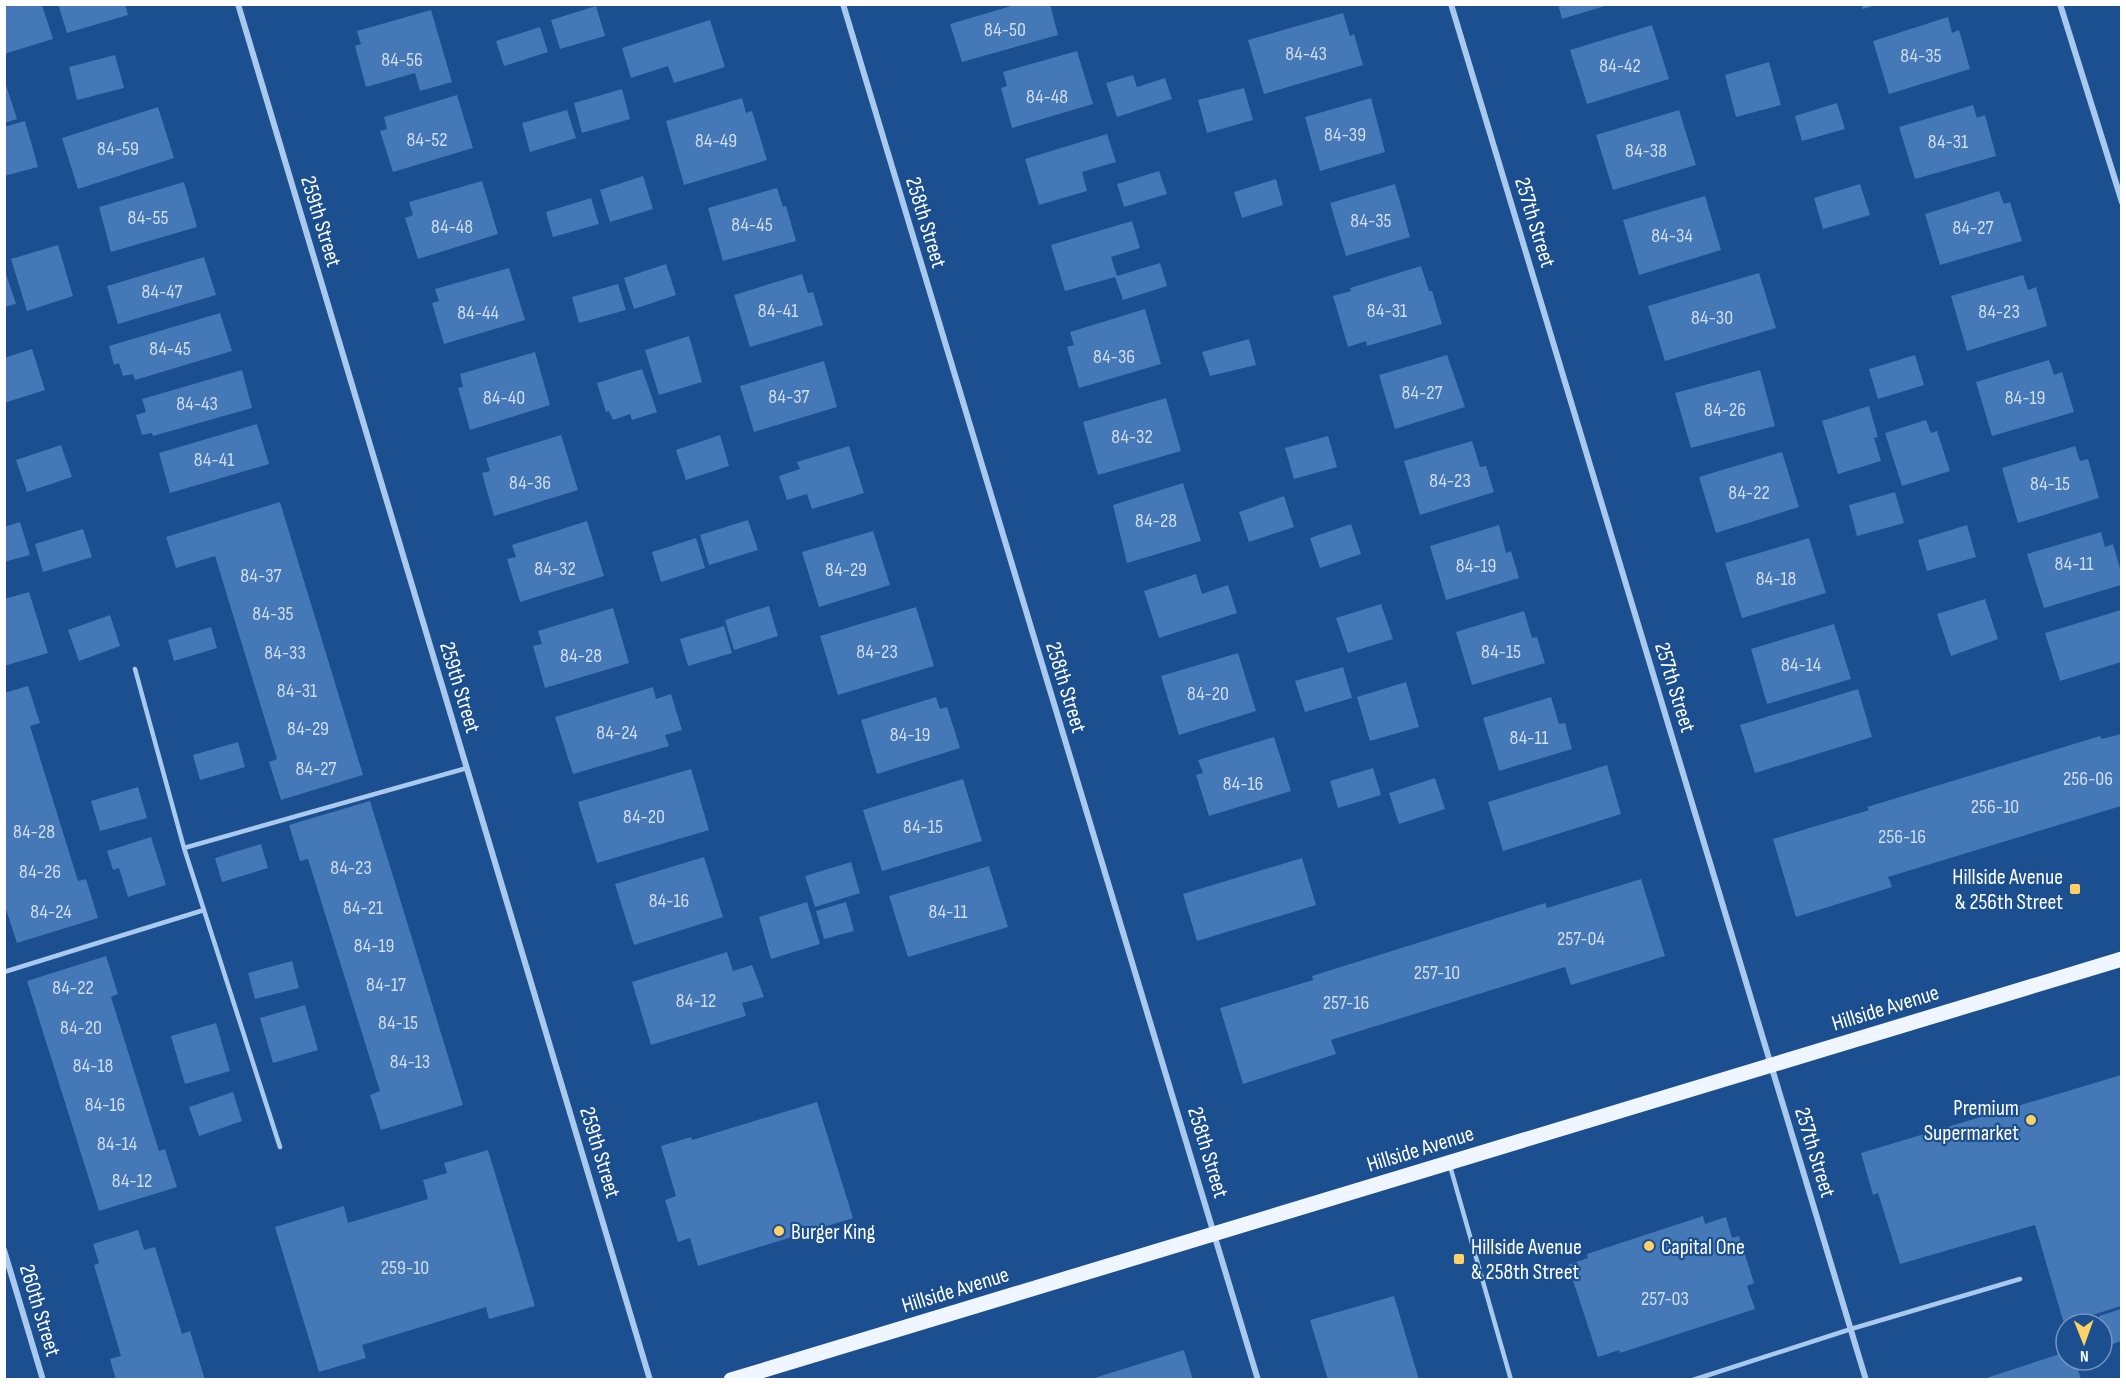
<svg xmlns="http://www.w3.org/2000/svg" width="2126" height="1384" font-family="'Sofia Sans Condensed',sans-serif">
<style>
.building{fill:#4478b7}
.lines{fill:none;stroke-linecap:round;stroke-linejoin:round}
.service{stroke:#a9c9ee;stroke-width:4.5}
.minor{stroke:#a9c9ee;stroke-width:6}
.primary{stroke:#f0f6ff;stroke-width:15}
.poi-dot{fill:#ffd166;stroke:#1b4f8f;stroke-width:2}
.labels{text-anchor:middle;stroke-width:4.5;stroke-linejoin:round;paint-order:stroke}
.number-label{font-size:20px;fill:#d0dded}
.street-label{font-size:22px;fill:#fff;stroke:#1b4f8f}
.poi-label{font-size:22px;fill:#fff;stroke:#1b4f8f;text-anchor:start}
</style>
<rect width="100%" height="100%" fill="#1b4f8f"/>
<!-- building -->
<path class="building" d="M58,4H125L128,15L67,33Z
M1018,4H1050L1058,35L962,62L950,24Z
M1558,4H1608V5L1562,19Z
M1861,4H1876V5L1863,9Z
M4,5H42L53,39L4,54Z
M596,6L605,36L560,49L551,20Z
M431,10L452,82L420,91L415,73L366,87L355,46L361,44L357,31Z
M1343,13L1350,36L1354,34L1363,65L1264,94L1248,40Z
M1948,17L1952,33L1959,30L1970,69L1889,94L1873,41Z
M710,20L725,67L674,83L668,66L631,78L622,48Z
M1652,25L1669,79L1587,104L1570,50Z
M540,27L548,52L504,66L496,41Z
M1077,51L1093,104L1012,128L1001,88L1007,86L1003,72Z
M115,55L124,88L77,100L69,67Z
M1769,62L1781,105L1736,117L1725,75Z
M1133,75L1137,87L1165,78L1172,99L1117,117L1106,83Z
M4,79L17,119L4,123Z
M1244,88L1253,120L1207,133L1198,100Z
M622,89L630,119L582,133L574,103Z
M457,95L473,148L393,172L380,131L387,129L384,117Z
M742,98L746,113L752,111L767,160L684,185L666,121Z
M1371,98L1385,152L1320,171L1305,117Z
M1837,103L1845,129L1802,141L1795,116Z
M1973,105L1977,118L1985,115L1996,156L1915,179L1899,127Z
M158,107L174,158L78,189L62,138Z
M567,110L576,138L530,152L522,123Z
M1679,110L1696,165L1613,190L1596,135Z
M25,121L38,167L4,176V127Z
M1107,134L1116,162L1082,172L1087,191L1039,205L1025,159Z
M1159,171L1167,194L1124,207L1117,184Z
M643,176L653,209L610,222L600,190Z
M1276,179L1283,205L1242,218L1234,192Z
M482,181L498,234L418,259L405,218L413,215L409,202Z
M184,182L197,227L111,252L99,207Z
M1395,184L1410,237L1346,256L1330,203Z
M1860,184L1870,215L1823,229L1814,198Z
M777,188L783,207L786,206L796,241L723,261L708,208Z
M1999,191L2004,204L2010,202L2022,241L1940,265L1925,214Z
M1705,196L1721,250L1639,275L1623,220Z
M591,198L599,224L553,237L546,212Z
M1132,221L1140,248L1111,257L1117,276L1160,263L1167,286L1123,300L1115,277L1065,291L1051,245Z
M58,245L73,296L27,311L11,259Z
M204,257L216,295L118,324L107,286Z
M666,264L676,295L634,309L624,278Z
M1421,266L1429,291H1432L1442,324L1367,346L1366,341L1348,347L1333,296L1351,291L1350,288Z
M4,268L16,304L4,307Z
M509,268L525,320L444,344L432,303L439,301L435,289Z
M1759,273L1776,328L1665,361L1648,306Z
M802,274L808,293L813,292L823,325L750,347L734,295Z
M2023,275L2028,290L2036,287L2047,326L1967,351L1951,296Z
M618,284L626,310L579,323L572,297Z
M1145,309L1161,364L1079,388L1067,347L1074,345L1070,332Z
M220,313L232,351L135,380L133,374L123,376L119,363L114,365L109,346Z
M689,336L702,382L659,395L645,350Z
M1249,339L1256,365L1210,376L1202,352Z
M32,349L45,390L4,403V358Z
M535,352L550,405L470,430L458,388L463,387L460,374Z
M1447,355L1465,407L1395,429L1379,375Z
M1915,355L1924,385L1878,399L1869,369Z
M2049,360L2054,375L2062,372L2074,412L1992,436L1976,382Z
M824,361L837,407L754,432L740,386Z
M642,369L657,412L632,420L630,414L613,420L609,411L606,412L597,383Z
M242,370L252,408L153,436L152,433L142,435L136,415L146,412L142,399Z
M1760,370L1775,426L1691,448L1675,393Z
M1166,398L1181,451L1098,475L1083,422Z
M1869,406L1878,437L1874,438L1881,461L1838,474L1822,421Z
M1926,420L1931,433L1937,431L1950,471L1902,486L1885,433Z
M257,424L269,464L170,493L159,453Z
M561,435L578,490L494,516L482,473L490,471L486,458Z
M720,435L729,466L686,480L676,450Z
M1328,436L1337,467L1294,479L1285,448Z
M1472,441L1480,467L1486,466L1494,492L1420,515L1404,461Z
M61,445L72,477L27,492L16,460Z
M849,446L864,493L812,509L807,494L787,500L779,476L800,469L797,462Z
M2075,446L2080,461L2088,459L2099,498L2018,523L2002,468Z
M1782,452L1799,507L1716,533L1699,477Z
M1183,483L1201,541L1127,563L1113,505Z
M1895,492L1904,523L1857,536L1849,505Z
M1284,496L1294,527L1249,542L1239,512Z
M280,502L363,775L281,800L269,762L277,759L215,556L176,568L166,537Z
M748,520L758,550L709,565L700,535Z
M587,521L604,576L520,602L507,559L516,557L512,545Z
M20,522L30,555L4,562V527Z
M1351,524L1361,554L1320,568L1310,538Z
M1499,525L1506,553L1511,551L1519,578L1446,600L1430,546Z
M1967,525L1976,557L1927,571L1918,540Z
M83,529L92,557L43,572L35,544Z
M873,531L890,585L819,607L802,552Z
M2101,532L2105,547L2113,544L2121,572V585L2044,608L2027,554Z
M696,538L705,568L661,582L652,552Z
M1809,538L1826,593L1742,618L1725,563Z
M1196,574L1202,594L1228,585L1237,613L1159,638L1144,591Z
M29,592L48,653L4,666V599Z
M1985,599L1998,639L1951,656L1937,614Z
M1381,604L1393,639L1348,653L1336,618Z
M769,606L778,636L734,650L725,620Z
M916,607L934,666L838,695L820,636Z
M613,608L629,663L545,688L533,646L542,644L538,631Z
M2121,610V662L2060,681L2045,633Z
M1524,611L1532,638L1537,637L1545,663L1472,685L1456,632Z
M110,615L120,646L79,661L68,630Z
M1834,624L1851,679L1767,704L1751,649Z
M724,626L732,653L688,666L680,639Z
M211,627L217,648L174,661L168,640Z
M1238,653L1256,711L1179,735L1161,676Z
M1343,667L1352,698L1305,712L1295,681Z
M1406,682L1419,727L1370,741L1357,697Z
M28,686L40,723L30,726L78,881L86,879L98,918L17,943L4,903V693Z
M653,687L656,699L671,694L682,730L665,735L669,746L573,774L555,717Z
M1858,689L1872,737L1755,773L1740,725Z
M936,697L940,709L947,707L960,748L877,774L861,720Z
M1551,697L1559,724L1565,723L1572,749L1499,771L1483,718Z
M2121,734V806L1888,877L1892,887L1796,917L1773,839L1869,810L1867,807L2008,764L2100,736L2102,739Z
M1274,737L1291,791L1209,816L1196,775L1203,773L1198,760Z
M238,742L245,767L200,780L193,755Z
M1607,765L1621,814L1503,851L1488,802Z
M1373,768L1381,795L1338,808L1330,781Z
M691,769L709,830L597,863L578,802Z
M1435,778L1445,809L1399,824L1389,793Z
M963,779L982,841L882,871L863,810Z
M138,787L147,818L100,831L91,801Z
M370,801L463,1105L381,1130L370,1095L380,1091L308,859L300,861L289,825Z
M151,837L166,885L128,897L119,868L113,870L107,851Z
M261,844L268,868L222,882L215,858Z
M704,857L723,917L634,945L615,884Z
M1302,858L1316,905L1197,941L1183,894Z
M851,862L860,893L815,907L805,876Z
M989,866L1008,927L908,957L889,896Z
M1641,879L1665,956L1571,985L1565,967L1331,1040L1336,1054L1243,1084L1220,1008L1313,980L1312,976L1497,918L1545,903L1547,908Z
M807,902L820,944L771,959L759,917Z
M846,902L854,931L824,939L816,911Z
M727,952L733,971L752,965L764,997L742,1003L746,1016L651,1045L632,982Z
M106,956L118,994L111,997L159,1151L165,1149L177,1187L99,1211L27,981Z
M292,961L299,988L255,999L248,973Z
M305,1005L318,1050L273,1063L260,1018Z
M216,1023L230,1071L185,1084L171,1036Z
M2121,1075V1306L2064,1324L2035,1225L1900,1264L1878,1193L1873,1195L1861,1153Z
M233,1092L242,1121L199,1136L189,1107Z
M817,1102L853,1218L698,1266L690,1238L678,1242L665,1200L676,1196L661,1146L691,1137L692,1140Z
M488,1150L535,1306L489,1319L486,1307L362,1345L366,1358L319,1372L275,1227L344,1206L348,1223L428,1199L423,1180L447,1173L444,1163Z
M1703,1216L1705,1224L1726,1217L1732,1238L1739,1236L1754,1283L1747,1286L1755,1309L1620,1353L1619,1350L1598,1357L1568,1265L1588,1258L1587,1254Z
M138,1230L144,1250L155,1247L182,1334L190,1331L205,1380H116L110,1359L121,1356L94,1265L99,1263L93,1244Z
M1394,1296L1419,1380H1328L1310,1320Z
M2121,1309V1341L2108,1346L2099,1316Z
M1184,1350L1193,1380H1092L1091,1379Z
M2066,1352V1360H2075L2081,1379L1980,1380Z"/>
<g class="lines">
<!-- service -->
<path class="service" d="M135,669L184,848L280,1147
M184,848L467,768
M4,972L204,910
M1450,1166L1511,1380
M1693,1380L1851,1329L2020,1279"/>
<!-- minor -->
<path class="minor" d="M238,4L650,1380
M843,4L1258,1380
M1451,4L1866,1380
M2060,4L2122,202
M4,1250L43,1380"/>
<!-- primary -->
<path class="primary" d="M731,1380L2122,959"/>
</g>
<!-- markers -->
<g class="poi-dot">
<rect x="2069" y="883" width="12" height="12" rx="3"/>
<circle cx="2031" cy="1120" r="6"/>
<circle cx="779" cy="1231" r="6"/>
<circle cx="1649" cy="1246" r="6"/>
<rect x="1453" y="1253" width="12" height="12" rx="3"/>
</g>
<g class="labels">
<!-- number labels -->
<g class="number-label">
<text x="1005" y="36">84-50</text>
<text x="1306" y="60">84-43</text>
<text x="1921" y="62">84-35</text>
<text x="402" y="66">84-56</text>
<text x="1620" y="72">84-42</text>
<text x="1047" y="103">84-48</text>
<text x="1345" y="141">84-39</text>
<text x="427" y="146">84-52</text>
<text x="716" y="147">84-49</text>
<text x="1948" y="148">84-31</text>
<text x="118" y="155">84-59</text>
<text x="1646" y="157">84-38</text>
<text x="148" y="224">84-55</text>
<text x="1371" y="227">84-35</text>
<text x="752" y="231">84-45</text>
<text x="452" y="233">84-48</text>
<text x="1973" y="234">84-27</text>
<text x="1672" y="242">84-34</text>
<text x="162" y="298">84-47</text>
<text x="778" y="317">84-41</text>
<text x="1387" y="317">84-31</text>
<text x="1999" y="318">84-23</text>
<text x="478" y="319">84-44</text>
<text x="1712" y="324">84-30</text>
<text x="170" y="355">84-45</text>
<text x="1114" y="363">84-36</text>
<text x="1422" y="399">84-27</text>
<text x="789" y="403">84-37</text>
<text x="504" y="404">84-40</text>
<text x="2025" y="404">84-19</text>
<text x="197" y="410">84-43</text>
<text x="1725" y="416">84-26</text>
<text x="1132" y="443">84-32</text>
<text x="214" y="466">84-41</text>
<text x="1450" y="487">84-23</text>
<text x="530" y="489">84-36</text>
<text x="2050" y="490">84-15</text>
<text x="1749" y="499">84-22</text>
<text x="1156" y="527">84-28</text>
<text x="2074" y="570">84-11</text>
<text x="1476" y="572">84-19</text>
<text x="555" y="575">84-32</text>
<text x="846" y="576">84-29</text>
<text x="261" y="582">84-37</text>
<text x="1776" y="585">84-18</text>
<text x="273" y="620">84-35</text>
<text x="877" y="658">84-23</text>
<text x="1501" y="658">84-15</text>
<text x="285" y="659">84-33</text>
<text x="581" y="662">84-28</text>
<text x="1801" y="671">84-14</text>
<text x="297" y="697">84-31</text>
<text x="1208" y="700">84-20</text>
<text x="308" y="735">84-29</text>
<text x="617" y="739">84-24</text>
<text x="910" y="741">84-19</text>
<text x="1529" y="744">84-11</text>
<text x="316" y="775">84-27</text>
<text x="2088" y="785">256-06</text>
<text x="1243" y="790">84-16</text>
<text x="1995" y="813">256-10</text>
<text x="644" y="823">84-20</text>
<text x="923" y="833">84-15</text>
<text x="34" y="838">84-28</text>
<text x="1902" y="843">256-16</text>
<text x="351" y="874">84-23</text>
<text x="40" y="878">84-26</text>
<text x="669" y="907">84-16</text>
<text x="363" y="914">84-21</text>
<text x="51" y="918">84-24</text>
<text x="948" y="918">84-11</text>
<text x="1581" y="945">257-04</text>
<text x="374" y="952">84-19</text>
<text x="1437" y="979">257-10</text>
<text x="386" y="991">84-17</text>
<text x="73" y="994">84-22</text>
<text x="696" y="1007">84-12</text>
<text x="1346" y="1009">257-16</text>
<text x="398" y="1029">84-15</text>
<text x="81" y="1034">84-20</text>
<text x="410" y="1068">84-13</text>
<text x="93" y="1072">84-18</text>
<text x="105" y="1111">84-16</text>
<text x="117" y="1150">84-14</text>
<text x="132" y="1187">84-12</text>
<text x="405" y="1274">259-10</text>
<text x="1665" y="1305">257-03</text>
</g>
<!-- street labels -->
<g class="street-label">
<text transform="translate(322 221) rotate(73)" y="8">259th Street</text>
<text transform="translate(927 222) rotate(73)" y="8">258th Street</text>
<text transform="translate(1536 222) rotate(73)" y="8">257th Street</text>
<text transform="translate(461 687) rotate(73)" y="8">259th Street</text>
<text transform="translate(1067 687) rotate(73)" y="8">258th Street</text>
<text transform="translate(1676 687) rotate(73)" y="8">257th Street</text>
<text transform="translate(1885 1007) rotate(-17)" y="8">Hillside Avenue</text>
<text transform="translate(1420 1148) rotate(-17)" y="8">Hillside Avenue</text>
<text transform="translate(601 1152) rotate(73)" y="8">259th Street</text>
<text transform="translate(1209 1152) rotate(73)" y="8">258th Street</text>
<text transform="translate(1816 1152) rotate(73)" y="8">257th Street</text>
<text transform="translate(955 1289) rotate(-17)" y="8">Hillside Avenue</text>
<text transform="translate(41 1310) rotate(73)" y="8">260th Street</text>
</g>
<!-- poi labels -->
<g class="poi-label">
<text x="2063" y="884" text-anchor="end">Hillside Avenue<tspan x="2063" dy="25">&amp; 256th Street</tspan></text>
<text x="2019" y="1115" text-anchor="end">Premium<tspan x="2019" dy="25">Supermarket</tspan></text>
<text x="791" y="1239">Burger King</text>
<text x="1471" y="1254">Hillside Avenue<tspan x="1471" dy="25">&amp; 258th Street</tspan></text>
<text x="1661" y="1254">Capital One</text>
</g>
</g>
<!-- border -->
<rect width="2126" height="1384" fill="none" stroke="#ffffff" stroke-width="12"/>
<!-- north arrow -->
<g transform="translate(2084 1342) rotate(179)"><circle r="28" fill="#1b4f8f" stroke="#7695bc" stroke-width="1.5"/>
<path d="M0-4.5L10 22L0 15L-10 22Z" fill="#ffd166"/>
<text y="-9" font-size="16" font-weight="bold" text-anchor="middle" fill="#ffffff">N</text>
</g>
</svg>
